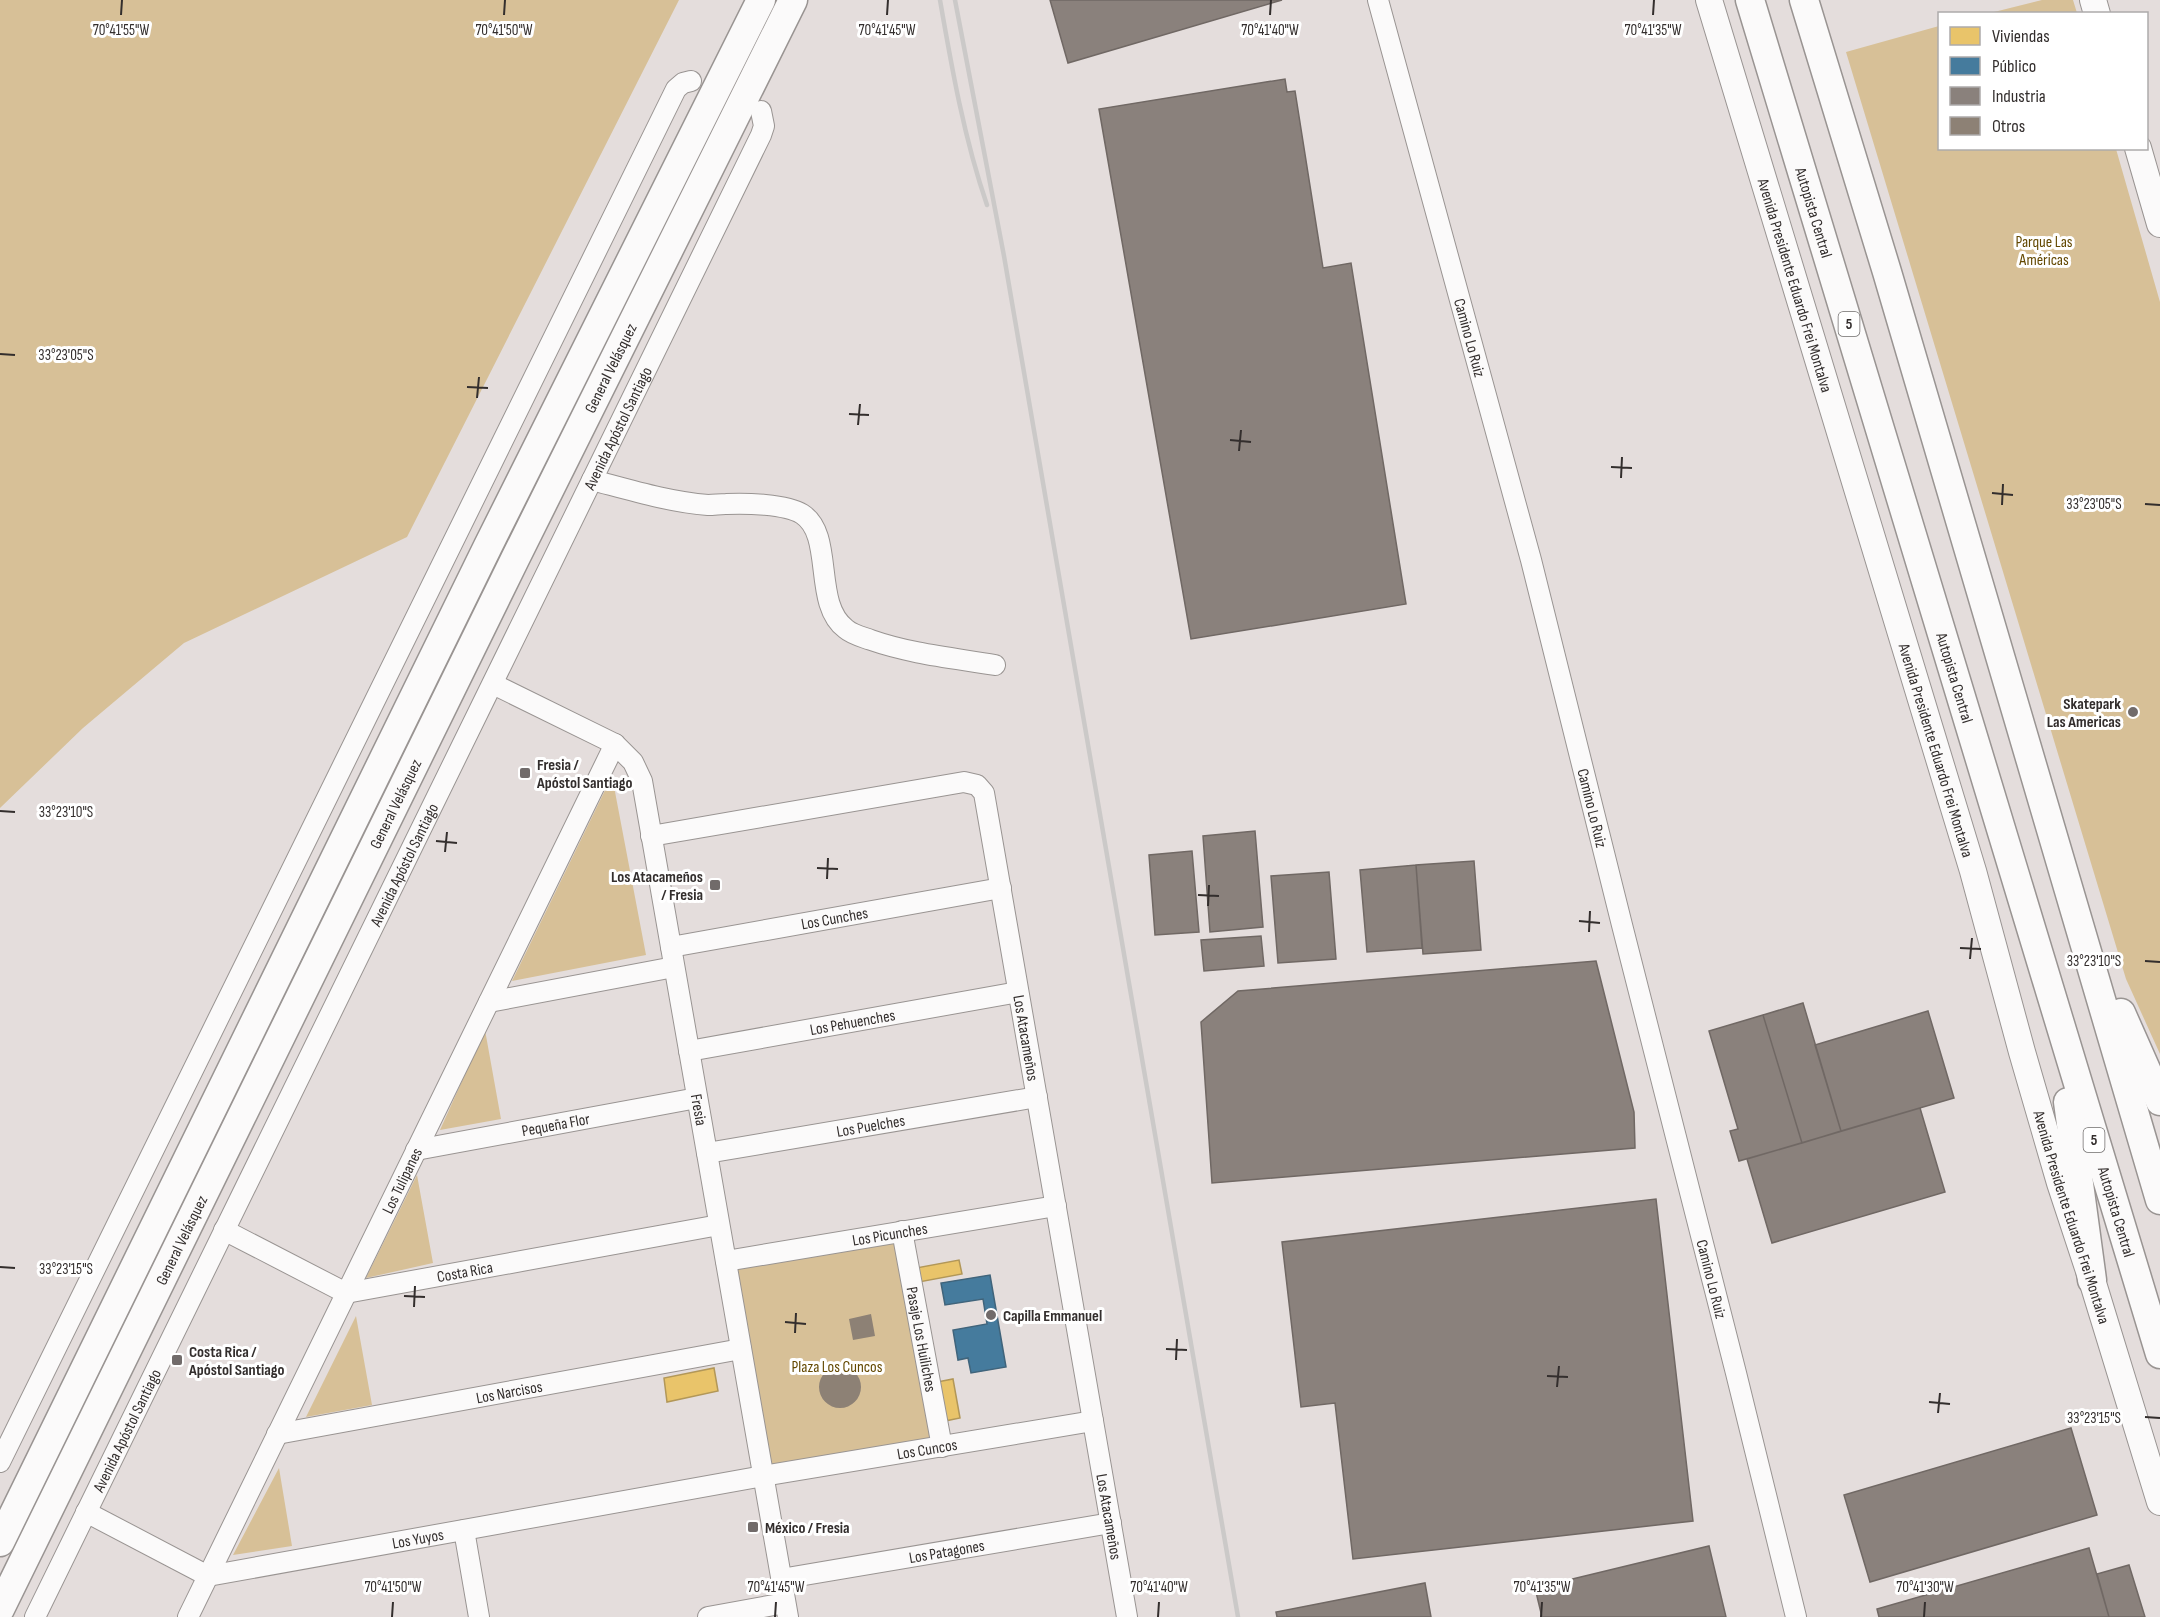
<svg xmlns="http://www.w3.org/2000/svg" width="2160" height="1617" font-family="'Sofia Sans Condensed',sans-serif">
<style>
.green{fill:#d7c097}
.homes{fill:#e9c46a;stroke:#b29758;stroke-width:1.5}
.public{fill:#457b9d;stroke:#40647b;stroke-width:1.5}
.industry{fill:#8a817c;stroke:#706864;stroke-width:1.5}
.building{fill:#8d8175}
.lines{fill:none;stroke-linecap:round;stroke-linejoin:round}
.minor-casing{stroke:#999492;stroke-width:22}
.major-casing{stroke:#999492;stroke-width:28}
.highway-casing{stroke:#999492;stroke-width:31}
.minor{stroke:#fbfafa;stroke-width:20}
.major{stroke:#fbfafa;stroke-width:26}
.highway{stroke:#fbfafa;stroke-width:28}
.rail{stroke:#cbc9c8;stroke-width:4.5}
.ticks{fill:none;stroke:#332e2d;stroke-width:2}
.poi-dot{fill:#716b6a;stroke:#fff;stroke-width:2}
.labels{text-anchor:middle;stroke-width:6;stroke-linejoin:round;paint-order:stroke}
.shield{fill:#fff;stroke:#706d6c;stroke-width:1.5}
.shield-label{font-size:15px;font-weight:bold;fill:#332e2d}
.street-label{font-size:16px;fill:#332e2d;stroke:#fff}
.park-label{font-size:16px;fill:#634801;stroke:#fff}
.poi-label{font-size:16px;font-weight:bold;fill:#332e2d;stroke:#fff;text-anchor:start}
.ticks-label{font-size:15px;text-anchor:middle;fill:#332e2d;stroke:#fff;stroke-width:6;stroke-linejoin:round;paint-order:stroke}
</style>
<rect width="100%" height="100%" fill="#e4dddc"/>
<!-- green -->
<path class="green" d="M0,0H679L407,537L184,643L83,728L0,808Z
M2042,0H2073L2077,13H1990Z
M1939,26L1940,148L2116,149L2160,302V1054L2126,979L1846,52Z
M612,776L646,955L512,981Z
M485,1030L501,1119L440,1130Z
M417,1175L433,1263L366,1278Z
M898,1238L938,1441L768,1469L734,1265Z
M356,1316L372,1405L306,1417Z
M279,1468L292,1546L233,1555Z"/>
<!-- homes -->
<path class="homes" d="M959,1260L962,1274L919,1282L916,1268Z
M714,1368L718,1391L667,1402L664,1378Z
M953,1379L960,1418L945,1421L937,1382Z"/>
<!-- public -->
<path class="public" d="M990,1275L1006,1367L971,1373L968,1358L958,1360L953,1330L987,1324L983,1299L945,1305L941,1283Z"/>
<!-- industry -->
<path class="industry" d="M1050,0H1282L1068,63Z
M1285,79L1287,92L1295,91L1323,268L1351,263L1406,604L1191,639L1099,109Z
M1255,831L1263,927L1210,932L1203,836Z
M1192,851L1199,932L1155,935L1149,855Z
M1474,861L1481,950L1423,954L1416,865Z
M1416,865L1422,948L1367,952L1360,870Z
M1329,872L1336,959L1278,963L1271,876Z
M1261,936L1264,966L1204,971L1201,940Z
M1596,961L1634,1112L1635,1148L1212,1183L1201,1022L1238,991Z
M1803,1003L1841,1131L1802,1143L1763,1015Z
M1928,1011L1954,1098L1841,1131L1815,1045Z
M1763,1015L1802,1143L1739,1161L1730,1131L1738,1129L1709,1031Z
M1920,1108L1945,1192L1772,1243L1747,1159Z
M1656,1199L1693,1521L1353,1559L1335,1403L1301,1407L1282,1242Z
M2071,1428L2097,1515L1870,1582L1844,1495Z
M1709,1546L1726,1617H1542L1535,1588Z
M2089,1548L2109,1617H1879L1877,1609Z
M2129,1565L2145,1617H2109L2097,1574Z
M1425,1583L1431,1617H1277L1276,1612Z"/>
<!-- building -->
<path class="building" d="M871,1314L875,1336L853,1340L849,1319Z
M819 1387a21 21 0 1 1 42 0a21 21 0 1 1-42 0Z"/>
<g class="lines">
<defs>
<g id="minor">
<path id="s1" d="M1378,0L1531,560L1622,925L1736,1373L1796,1617"/>
<path d="M592,480C630,490 669,502 708,505C714,505 720,504 726,504C745,503 786,504 802,514C835,535 812,604 846,629C853,635 863,637 871,640C911,654 954,658 995,665"/>
<path id="s2" d="M493,684L615,744L633,762L642,781L788,1617"/>
<path id="s3" d="M651,836L964,782L977,785L984,793L1127,1617"/>
<path id="s4" d="M671,947L1001,888"/>
<path d="M489,1002L674,967"/>
<path id="s5" d="M689,1051L1018,992"/>
<path id="s6" d="M416,1150L697,1098"/>
<path id="s7" d="M707,1153L1037,1097"/>
<path id="s8" d="M224,1230L346,1293L719,1225"/>
<path id="s9" d="M902,1231L942,1447"/>
<path id="s10" d="M726,1261L1056,1206"/>
<path id="s11" d="M277,1434L741,1349"/>
<path d="M0,1462L676,89L683,83L691,81"/>
<path id="s12" d="M86,1512L208,1576L763,1476L1093,1421"/>
<path d="M464,1530L479,1617"/>
<path id="s13" d="M781,1579L1111,1523"/>
<path id="s14" d="M35,1617L761,135L764,126L761,111"/>
<path id="s15" d="M188,1617L615,744"/>
<path d="M708,1617L785,1603"/>
</g>
<g id="major">
<path id="s16" d="M1709,0L1973,871L2022,1052L2060,1183L2092,1280L2160,1502"/>
<path d="M2093,0L2097,14"/>
<path d="M2138,148L2160,224"/>
</g>
<g id="highway">
<path id="s17" d="M1750,0L2160,1354"/>
<path d="M1804,0L1887,272L2160,1200"/>
<path d="M2121,1013L2160,1101"/>
<path d="M2068,1102L2092,1280"/>
<path d="M0,1542L488,546L761,0"/>
<path id="s18" d="M0,1609L515,559L793,0"/>
</g>
</defs>
<!-- minor casing -->
<use href="#minor" class="minor-casing"/>
<!-- major casing -->
<use href="#major" class="major-casing"/>
<!-- highway casing -->
<use href="#highway" class="highway-casing"/>
<!-- minor -->
<use href="#minor" class="minor"/>
<!-- major -->
<use href="#major" class="major"/>
<!-- highway -->
<use href="#highway" class="highway"/>
<!-- rail -->
<path class="rail" d="M940,0C952,69 964,138 987,205
M955,0L1004,256L1238,1617"/>
</g>
<!-- ticks -->
<path class="ticks" d="M121,15L122,0M504,15L505,0M887,15L888,0M1270,15L1271,0M1653,15L1654,0M0,354L15,355M467,387L488,388M477,398L479,377M849,414L869,415M858,425L860,404M1230,440L1251,442M1239,451L1241,430M1611,467L1632,468M1621,478L1622,457M1992,493L2013,495M2145,504L2160,505M2002,505L2003,484M0,811L15,812M436,841L457,843M445,852L447,832M817,868L838,869M827,879L828,858M1198,895L1219,896M1208,906L1209,885M1579,921L1600,923M1589,932L1590,911M1960,948L1981,949M1970,959L1972,938M2145,961L2160,962M0,1267L15,1268M404,1296L425,1297M414,1307L415,1286M785,1322L806,1324M795,1333L796,1313M1166,1349L1187,1350M1176,1360L1177,1339M1547,1376L1568,1377M1557,1387L1559,1366M1929,1402L1950,1404M1938,1413L1940,1393M2145,1417L2160,1418M392,1617L393,1602M775,1617L776,1602M1158,1617L1159,1602M1541,1617L1542,1602M1924,1617L1925,1602"/>
<!-- markers -->
<g class="poi-dot">
<circle cx="2133" cy="712" r="6"/>
<rect x="519" y="767" width="12" height="12" rx="3"/>
<rect x="709" y="879" width="12" height="12" rx="3"/>
<circle cx="991" cy="1315" r="6"/>
<rect x="171" y="1354" width="12" height="12" rx="3"/>
<rect x="747" y="1521" width="12" height="12" rx="3"/>
</g>
<g class="labels">
<!-- shield labels -->
<g class="shield">
<rect x="1838.5" y="312" width="21" height="24" rx="4.5"/>
<rect x="2083.5" y="1128" width="21" height="24" rx="4.5"/>
</g>
<g class="shield-label">
<text x="1849" y="329">5</text>
<text x="2094" y="1145">5</text>
</g>
<!-- street labels -->
<g class="street-label">
<text dy="6" stroke="none"><textPath href="#s17" startOffset="222">Autopista Central</textPath></text>
<text dy="6" stroke="none"><textPath href="#s16" startOffset="298">Avenida Presidente Eduardo Frei Montalva</textPath></text>
<text dy="6" stroke="none"><textPath href="#s1" startOffset="350">Camino Lo Ruiz</textPath></text>
<text dy="6" stroke="none"><textPath href="#s18" startOffset="1383">General Velásquez</textPath></text>
<text dy="6" stroke="none"><textPath href="#s14" startOffset="1324">Avenida Apóstol Santiago</textPath></text>
<text dy="6" stroke="none"><textPath href="#s17" startOffset="708">Autopista Central</textPath></text>
<text dy="6" stroke="none"><textPath href="#s16" startOffset="784">Avenida Presidente Eduardo Frei Montalva</textPath></text>
<text dy="6" stroke="none"><textPath href="#s18" startOffset="897">General Velásquez</textPath></text>
<text dy="6" stroke="none"><textPath href="#s1" startOffset="836">Camino Lo Ruiz</textPath></text>
<text dy="6" stroke="none"><textPath href="#s14" startOffset="838">Avenida Apóstol Santiago</textPath></text>
<text dy="6" stroke="none"><textPath href="#s4" startOffset="166">Los Cunches</textPath></text>
<text dy="6" stroke="none"><textPath href="#s5" startOffset="166">Los Pehuenches</textPath></text>
<text dy="6" stroke="none"><textPath href="#s3" startOffset="590">Los Atacameños</textPath></text>
<text dy="6" stroke="none"><textPath href="#s2" startOffset="516">Fresia</textPath></text>
<text dy="6" stroke="none"><textPath href="#s6" startOffset="142">Pequeña Flor</textPath></text>
<text dy="6" stroke="none"><textPath href="#s7" startOffset="166">Los Puelches</textPath></text>
<text dy="6" stroke="none"><textPath href="#s15" startOffset="486">Los Tulipanes</textPath></text>
<text dy="6" stroke="none"><textPath href="#s17" startOffset="1266">Autopista Central</textPath></text>
<text dy="6" stroke="none"><textPath href="#s16" startOffset="1270">Avenida Presidente Eduardo Frei Montalva</textPath></text>
<text dy="6" stroke="none"><textPath href="#s10" startOffset="166">Los Picunches</textPath></text>
<text dy="6" stroke="none"><textPath href="#s18" startOffset="411">General Velásquez</textPath></text>
<text dy="6" stroke="none"><textPath href="#s8" startOffset="258">Costa Rica</textPath></text>
<text dy="6" stroke="none"><textPath href="#s1" startOffset="1322">Camino Lo Ruiz</textPath></text>
<text dy="6" stroke="none"><textPath href="#s9" startOffset="110">Pasaje Los Huiliches</textPath></text>
<text dy="6" stroke="none"><textPath href="#s11" startOffset="236">Los Narcisos</textPath></text>
<text dy="6" stroke="none"><textPath href="#s14" startOffset="208">Avenida Apóstol Santiago</textPath></text>
<text dy="6" stroke="none"><textPath href="#s12" startOffset="868">Los Cuncos</textPath></text>
<text dy="6" stroke="none"><textPath href="#s3" startOffset="1076">Los Atacameños</textPath></text>
<text dy="6" stroke="none"><textPath href="#s12" startOffset="351">Los Yuyos</textPath></text>
<text dy="6" stroke="none"><textPath href="#s13" startOffset="168">Los Patagones</textPath></text>
</g>
<!-- park labels -->
<g class="park-label">
<text x="2044" y="247">Parque Las<tspan x="2044" dy="18">Américas</tspan></text>
<text x="837" y="1372">Plaza Los Cuncos</text>
</g>
<!-- poi labels -->
<g class="poi-label">
<text x="2121" y="709" text-anchor="end">Skatepark<tspan x="2121" dy="18">Las Americas</tspan></text>
<text x="537" y="770">Fresia /<tspan x="537" dy="18">Apóstol Santiago</tspan></text>
<text x="703" y="882" text-anchor="end">Los Atacameños<tspan x="703" dy="18">/ Fresia</tspan></text>
<text x="1003" y="1321">Capilla Emmanuel</text>
<text x="189" y="1357">Costa Rica /<tspan x="189" dy="18">Apóstol Santiago</tspan></text>
<text x="765" y="1533">México / Fresia</text>
</g>
</g>
<g class="ticks-label">
<text x="121" y="35">70°41'55"W</text>
<text x="504" y="35">70°41'50"W</text>
<text x="887" y="35">70°41'45"W</text>
<text x="1270" y="35">70°41'40"W</text>
<text x="1653" y="35">70°41'35"W</text>
<text x="66" y="360">33°23'05"S</text>
<text x="2094" y="509">33°23'05"S</text>
<text x="66" y="817">33°23'10"S</text>
<text x="2094" y="966">33°23'10"S</text>
<text x="66" y="1274">33°23'15"S</text>
<text x="2094" y="1423">33°23'15"S</text>
<text x="393" y="1592">70°41'50"W</text>
<text x="776" y="1592">70°41'45"W</text>
<text x="1159" y="1592">70°41'40"W</text>
<text x="1542" y="1592">70°41'35"W</text>
<text x="1925" y="1592">70°41'30"W</text>
</g>
<!-- legend -->
<rect x="1938" y="12" width="210" height="138" fill="#ffffff" stroke="#adabab" stroke-width="1.5"/>
<rect x="1950" y="27" width="30" height="18" fill="#e9c46a" stroke="#adabab" stroke-width="1.5"/>
<text x="1992" y="42" font-size="18" fill="#332e2d">Viviendas</text>
<rect x="1950" y="57" width="30" height="18" fill="#457b9d" stroke="#adabab" stroke-width="1.5"/>
<text x="1992" y="72" font-size="18" fill="#332e2d">Público</text>
<rect x="1950" y="87" width="30" height="18" fill="#8a817c" stroke="#adabab" stroke-width="1.5"/>
<text x="1992" y="102" font-size="18" fill="#332e2d">Industria</text>
<rect x="1950" y="117" width="30" height="18" fill="#8d8175" stroke="#adabab" stroke-width="1.5"/>
<text x="1992" y="132" font-size="18" fill="#332e2d">Otros</text>
</svg>
